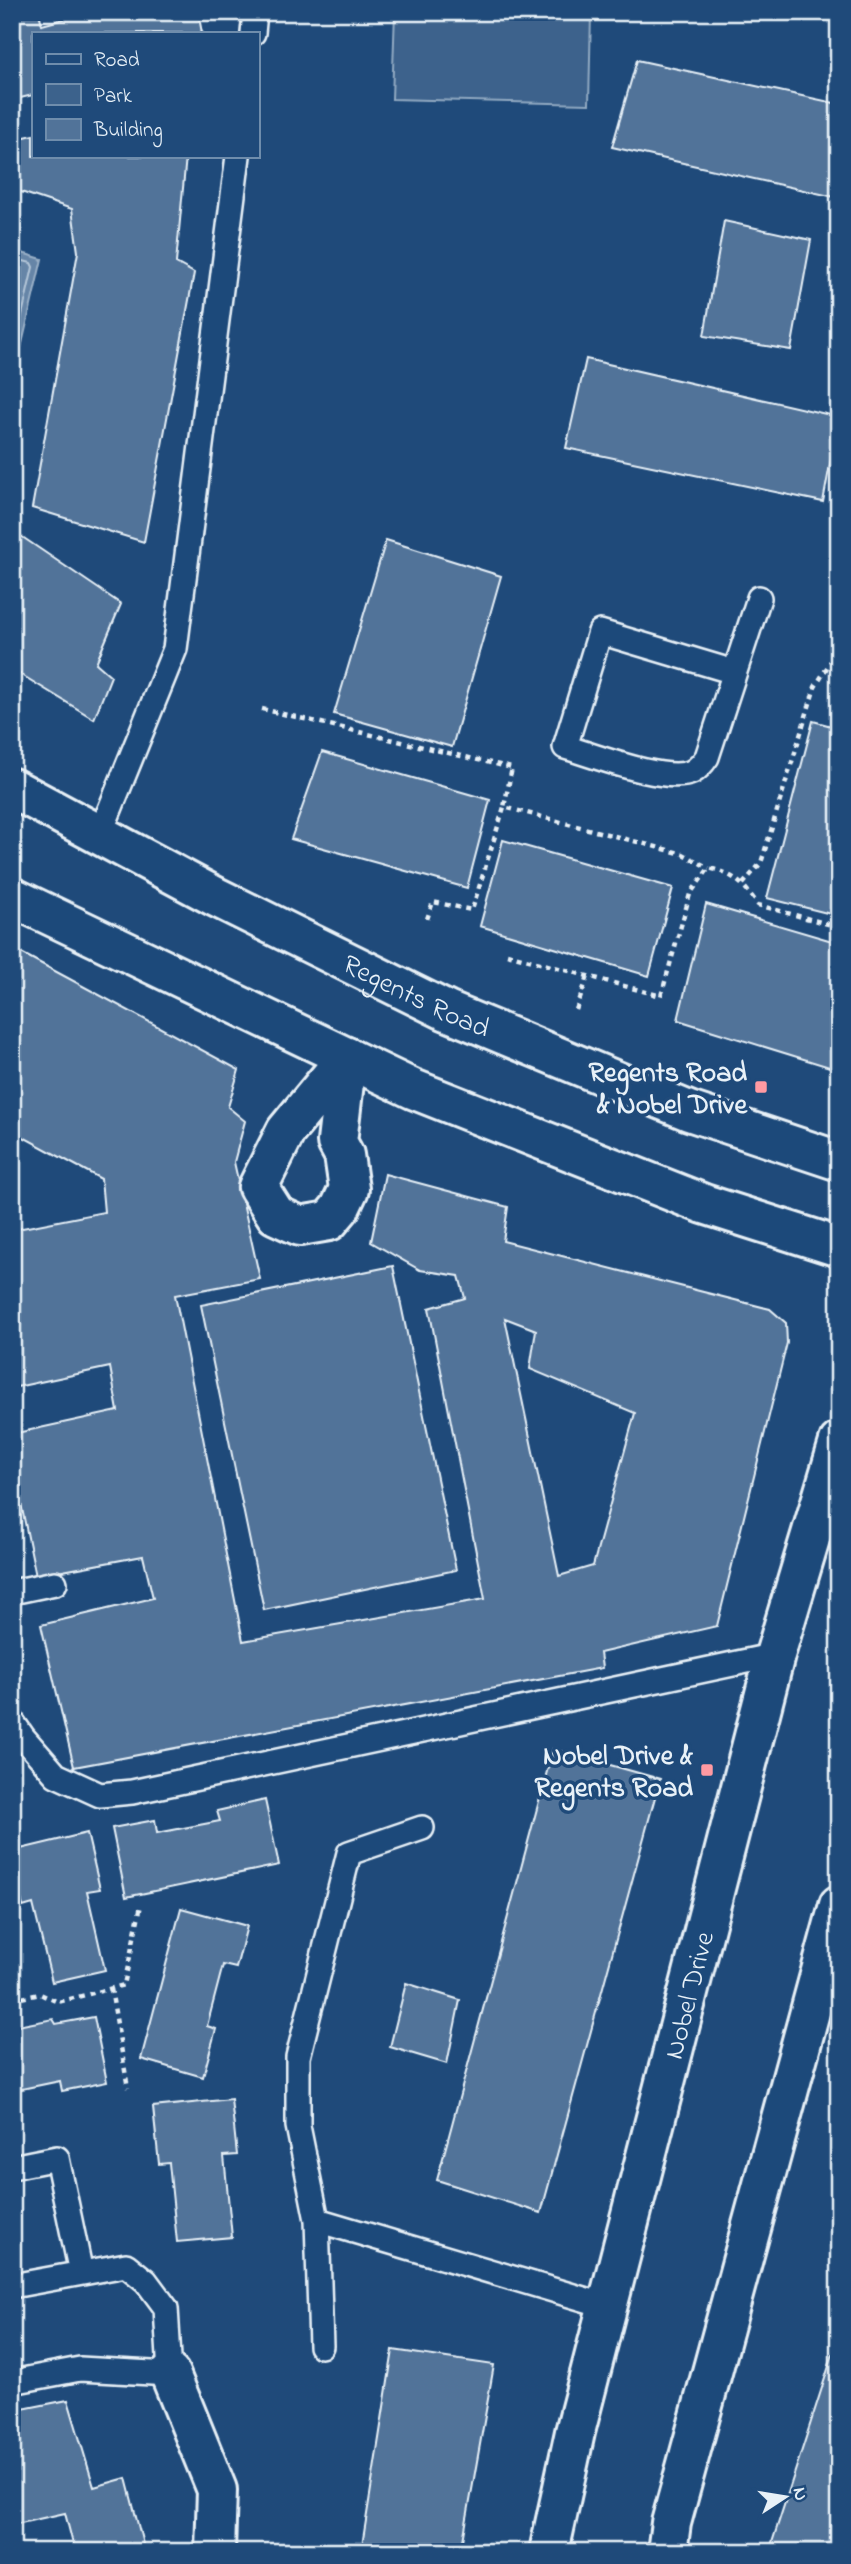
<svg xmlns="http://www.w3.org/2000/svg" width="851" height="2564" font-family="'Indie Flower',sans-serif">
<style>
.green{fill:#3c628c;stroke:#92aac2;stroke-width:2}
.water{fill:#6685a7;stroke:#9ab0c7;stroke-width:2}
.lines{fill:none;stroke-linecap:round;stroke-linejoin:round}
.shore{stroke:#b4c6d8;stroke-width:2}
.building{fill:#517399;stroke:#e8f1f8;stroke-width:2;fill-rule:evenodd}
.lane-casing{stroke:#e8f1f8;stroke-width:28}
.street-casing{stroke:#e8f1f8;stroke-width:44}
.secondary-casing{stroke:#e8f1f8;stroke-width:44}
.path{stroke:#e8f1f8;stroke-width:4.5;stroke-dasharray:5 5;stroke-linecap:butt}
.lane{stroke:#1f4a7a;stroke-width:23}
.street{stroke:#1f4a7a;stroke-width:38}
.secondary{stroke:#1f4a7a;stroke-width:38}
.poi-dot{fill:#ff9aa2;stroke:#1f4a7a;stroke-width:2.5}
.labels{text-anchor:middle;stroke-width:7;stroke-linejoin:round;paint-order:stroke}
.street-label{font-size:28px;fill:#e8f1f8;stroke:#1f4a7a}
.poi-label{font-size:28px;font-weight:bold;fill:#e8f1f8;stroke:#1f4a7a;text-anchor:end}
</style>
<rect width="100%" height="100%" fill="#1f4a7a"/>
<filter id="ink" filterUnits="userSpaceOnUse"><feTurbulence type="fractalNoise" baseFrequency=".0143" numOctaves="2"/><feDisplacementMap in="SourceGraphic" scale="14" xChannelSelector="R" yChannelSelector="G"/><feConvolveMatrix kernelMatrix="1 2 1 2 8 2 1 2 1" color-interpolation-filters="sRGB"/></filter>
<g filter="url(#ink)">
<!-- green -->
<path class="green" d="M395,12H591L589,104L392,99Z"/>
<!-- water -->
<path class="water" d="M12,250L42,259L21,348L12,346Z"/>
<g class="lines">
<!-- shore -->
<path class="shore" d="M12,258L31,263L33,267L17,337L12,340"/>
</g>
<!-- building -->
<path class="building" d="M12,12H39L42,25L75,16L74,12H198L202,33H33V95L12,100Z
M637,60L839,104V198L612,147Z
M33,135V156H186L176,263L194,273L144,542L32,508L78,252L72,209L12,189V140Z
M724,221L811,240L791,350L704,336Z
M586,359L839,417L823,502L566,448Z
M12,530L121,604L96,663L111,676L94,719L12,669Z
M386,540L501,576L452,747L334,714Z
M813,721L839,728V916L767,898Z
M322,752L490,800L467,888L291,839Z
M503,840L673,888L649,976L480,926Z
M706,904L839,943V1070L678,1020Z
M12,948L239,1070L228,1107L245,1121L234,1162L260,1279L175,1295L243,1641L485,1599L429,1308L465,1298L459,1276L420,1270L371,1242L385,1174L508,1207L503,1241L770,1309L786,1323L787,1343L717,1626L600,1653L602,1668L74,1767L41,1625L153,1598L143,1556L36,1576L12,1460V1434L118,1411L110,1367L12,1388V1230L104,1212L101,1179L12,1131ZM505,1318L536,1330L530,1369L635,1413L593,1566L559,1576Z
M393,1266L456,1570L264,1610L201,1305Z
M553,1749L660,1779L541,2213L437,2180Z
M265,1800L279,1865L126,1897L112,1828L155,1820L157,1833L220,1821L217,1811Z
M87,1833L100,1889L87,1891L105,1970L52,1982L33,1904L23,1907L12,1861V1851Z
M181,1908L247,1926L236,1968L223,1965L207,2026L216,2029L203,2077L141,2059Z
M406,1983L460,2000L447,2064L390,2047Z
M94,2017L107,2082L62,2091L60,2081L12,2091V2027L53,2019L56,2024Z
M231,2099L237,2155L224,2156L232,2237L177,2242L169,2163L159,2164L153,2107Z
M839,2335V2552H769Z
M393,2350L494,2365L461,2552H361Z
M68,2400L94,2487L126,2478L145,2552H75L65,2513L12,2525V2411Z"/>
<g class="lines">
<defs>
<path id="lane" d="M253,33L255,12
M734,672L600,632L565,747C593,755 666,784 692,772C699,768 703,763 707,757L759,598
M100,834L175,649L238,156
M12,1592L55,1583
M12,1721L23,1737L56,1775L100,1795L132,1792L775,1655
M422,1828L349,1853L298,2057V2126L317,2220L607,2306
M12,2167L57,2158L81,2273
M317,2220L321,2346
M12,2286L126,2265L146,2281L166,2308L170,2374L80,2369L12,2382"/>
<path id="street" d="M347,1057L337,1142L344,1155L349,1189L340,1208L329,1221L300,1226L276,1215L258,1187L286,1131Z
M170,2374L217,2490L215,2552"/>
<g id="secondary">
<path id="s1" d="M12,788L216,897L447,1011L689,1111L839,1161"/>
<path d="M12,897L413,1089L704,1204L839,1247"/>
<path id="s2" d="M549,2552L575,2432L775,1655L839,1442"/>
<path d="M667,2552L671,2523L839,1905"/>
</g>
</defs>
<!-- lane casing -->
<use href="#lane" class="lane-casing"/>
<!-- street casing -->
<use href="#street" class="street-casing"/>
<!-- secondary casing -->
<use href="#secondary" class="secondary-casing"/>
<!-- path -->
<path class="path" d="M262,709L512,768L504,807
M743,884L761,863L815,687L838,650
M427,919L433,902L472,910L504,807L683,854L709,868
M507,954L661,996L690,894L709,868C734,874 744,884 758,905L839,927
M576,1010L588,976
M111,1989L128,2088
M12,2000L40,1994L58,2002L124,1985L141,1905"/>
<!-- lane -->
<use href="#lane" class="lane"/>
<!-- street -->
<use href="#street" class="street"/>
<!-- secondary -->
<use href="#secondary" class="secondary"/>
</g>
</g>
<!-- markers -->
<g class="poi-dot">
<rect x="754" y="1080" width="14" height="14" rx="3.5"/>
<rect x="700" y="1763" width="14" height="14" rx="3.5"/>
</g>
<g class="labels">
<!-- street labels -->
<g class="street-label">
<text dy="10" stroke="none"><textPath href="#s1" startOffset="455">Regents Road</textPath></text>
<text dy="10" stroke="none"><textPath href="#s2" startOffset="574">Nobel Drive</textPath></text>
</g>
<!-- poi labels -->
<g class="poi-label">
<text x="747" y="1081">Regents Road<tspan x="747" dy="32">&amp; Nobel Drive</tspan></text>
<text x="693" y="1764">Nobel Drive &amp;<tspan x="693" dy="32">Regents Road</tspan></text>
</g>
</g>
<!-- margin -->
<rect width="851" height="2564" fill="none" stroke="#1f4a7a" stroke-width="42"/>
<rect x="21" y="21" width="809" height="2522" fill="none" stroke="#e8f1f8" stroke-width="2.5" filter="url(#ink)"/>
<!-- legend -->
<rect x="32" y="32" width="228" height="126" fill="#1f4a7a" stroke="#6f8dac" stroke-width="2"/>
<rect x="46" y="54" width="35" height="10" fill="#1f4a7a" stroke="#6f8dac" stroke-width="2"/>
<text x="94" y="66" font-size="21" fill="#e8f1f8">Road</text>
<rect x="46" y="84" width="35" height="21" fill="#3c628c" stroke="#6f8dac" stroke-width="2"/>
<text x="94" y="102" font-size="21" fill="#e8f1f8">Park</text>
<rect x="46" y="119" width="35" height="21" fill="#517399" stroke="#6f8dac" stroke-width="2"/>
<text x="94" y="136" font-size="21" fill="#e8f1f8">Building</text>
<!-- north arrow -->
<g transform="translate(785 2497) rotate(78)" stroke="#1f4a7a" stroke-width="5" paint-order="stroke">
<path d="M0-5L12 26L0 18L-12 26Z" fill="#e8f1f8"/>
<text y="-10" font-size="19" font-weight="bold" text-anchor="middle" fill="#e8f1f8">N</text>
</g>
</svg>
